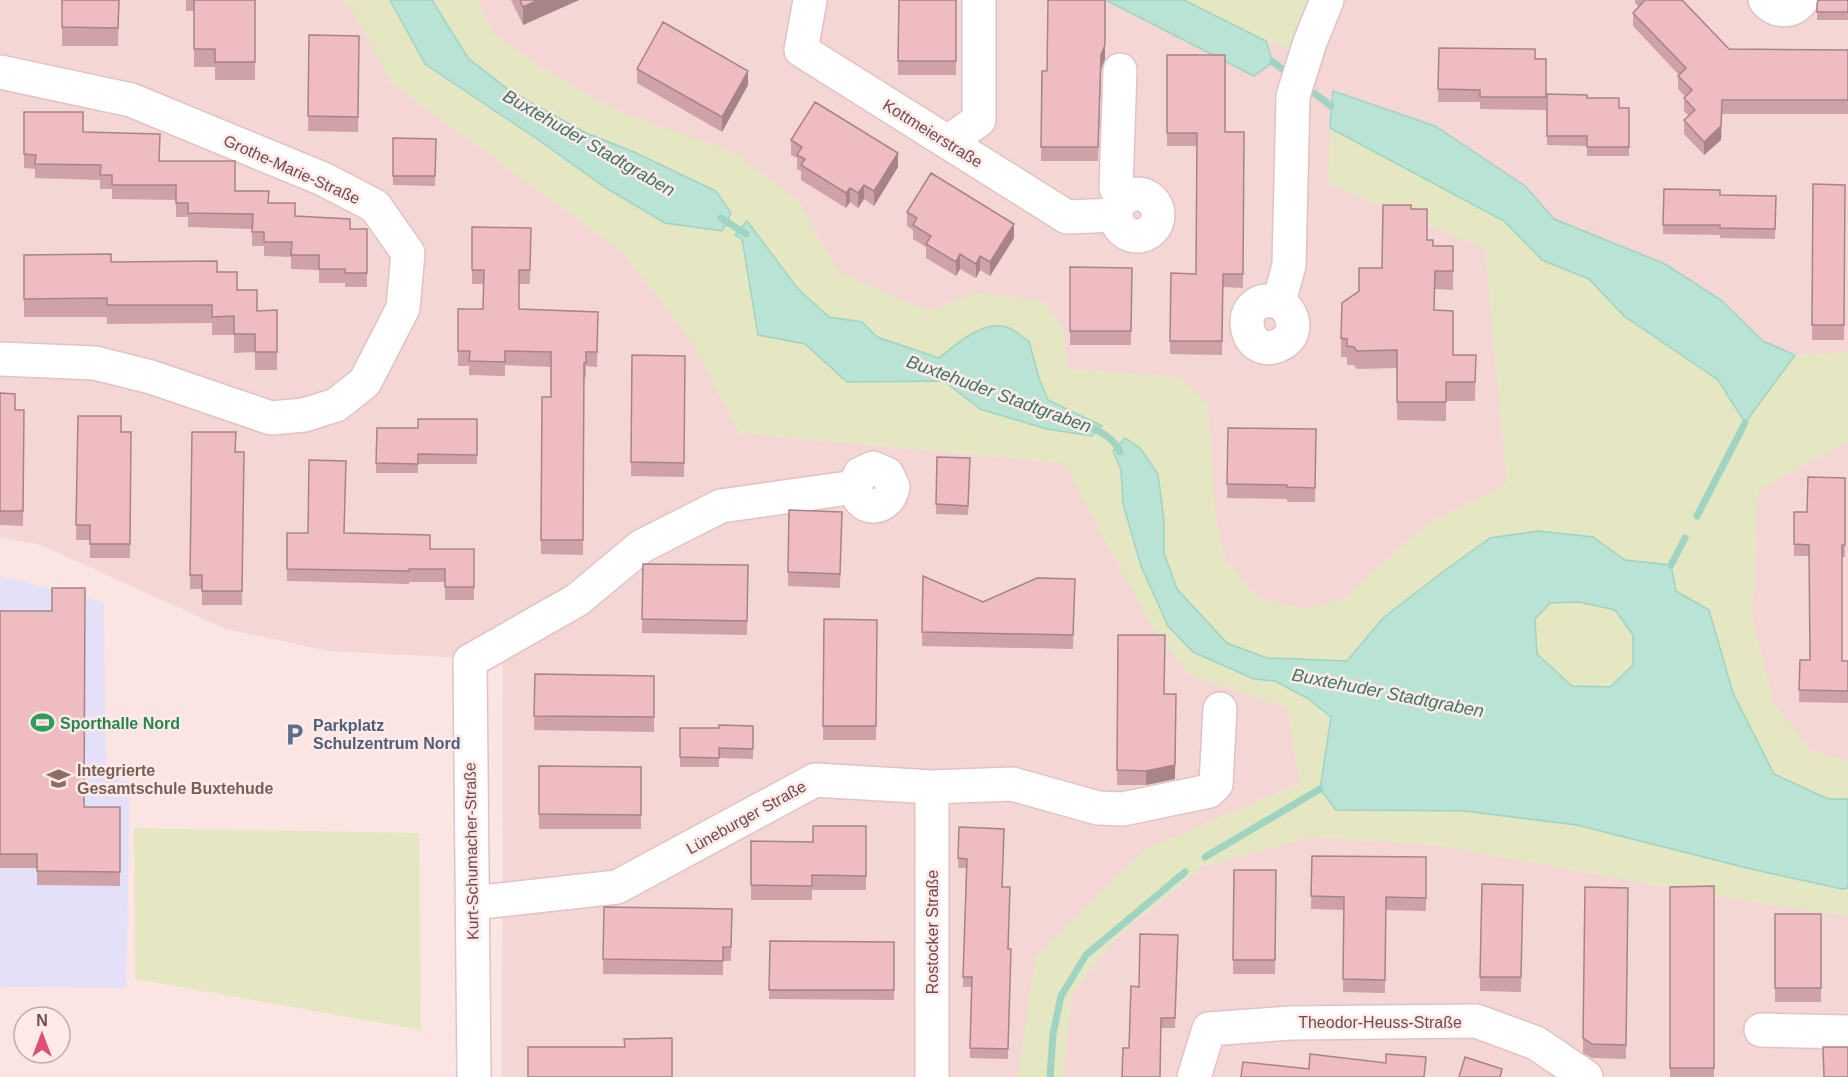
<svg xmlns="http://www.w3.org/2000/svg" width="1848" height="1077" font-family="Helvetica,sans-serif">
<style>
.residential{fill:#f4d6d5}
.education{fill:#e3e0f7}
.green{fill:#e4e7c2}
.water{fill:#b9e3d4;stroke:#9fd4c2;stroke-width:1.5;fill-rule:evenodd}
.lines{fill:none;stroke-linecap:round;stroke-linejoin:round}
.stream{stroke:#9fd4c2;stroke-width:7}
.minor-casing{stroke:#e1c2c3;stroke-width:36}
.minor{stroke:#fff;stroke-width:33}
.wall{fill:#cea2a7}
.shaded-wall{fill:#a78488}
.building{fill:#efbcc2;stroke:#a78488;stroke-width:1.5}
.labels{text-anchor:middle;stroke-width:5;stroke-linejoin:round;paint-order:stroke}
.street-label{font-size:16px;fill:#714a50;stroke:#feebe9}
.leisure-label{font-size:16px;font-weight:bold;fill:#27864d;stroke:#feebe9;text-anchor:start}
.service-label{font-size:16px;font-weight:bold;fill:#4e5e75;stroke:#feebe9;text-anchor:start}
.education-label{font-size:16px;font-weight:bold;fill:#785e54;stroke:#feebe9;text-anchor:start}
.water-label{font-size:18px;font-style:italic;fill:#407664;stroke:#feebe9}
</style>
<rect width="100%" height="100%" fill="#fbe5e3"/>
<!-- residential -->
<path class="residential" d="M0,0H342L352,8L390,82L623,252L688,336L740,433L1064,463L1150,624L1191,676L1287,707L1300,783L1144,850L1036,957L1018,1077H502L503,660L329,651L226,629L41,545L0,537Z
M477,0H1848V352L1795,355L1763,341L1721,300L1665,264L1554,219L1525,186L1333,91L1328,183L1485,249L1507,485L1427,524L1344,599L1304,609L1258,598L1225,560L1216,519L1179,377L1067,369L1063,329L977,293L928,311L838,272L799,202L735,154L613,109L537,65L492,33Z
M1848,441V761L1810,751L1773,701L1752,620L1758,490Z
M1310,837L1437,845L1714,896L1848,916V1077H1063L1072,994L1112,942L1201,867Z"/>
<!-- education -->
<path class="education" d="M0,576L104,602L106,775L130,783L126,988L0,987Z"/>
<!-- green -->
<path class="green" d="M342,0H477L492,33L537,65L613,109L735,153L799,202L838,272L928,311L977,293L1043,301L1063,329L1067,369L1179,377L1208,404L1216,519L1225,560L1258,598L1304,609L1344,599L1427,524L1507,485L1485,249L1328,183L1330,128L1407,165L1504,221L1542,260L1589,279L1624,316L1718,380L1745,422L1795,355L1848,352V441L1758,490L1752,620L1773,701L1810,751L1848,761V799H1828L1774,774L1733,693L1709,610L1676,591L1671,565L1625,560L1593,537L1490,538L1444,571L1383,618L1465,811L1577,825L1751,869L1842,889L1848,888V916L1714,896L1437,845L1310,837L1201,867L1112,942L1072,994L1063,1077H1018L1036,957L1144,850L1300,784L1287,708L1191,676L1150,624L1064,463L740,433L688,336L623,252L390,82L352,8Z
M1184,0H1320L1297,56L1277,43L1266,41Z
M1579,602L1615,610L1633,635V665L1610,687L1572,686L1537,654L1535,619L1550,603Z
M134,828L419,833L421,1030L135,979Z"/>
<!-- water -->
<path class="water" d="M390,0H432L468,58L510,91L586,133L634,152L716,191L731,213L722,231L665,223L606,188L540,141L425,64Z
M1106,0H1184L1266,41L1273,62L1254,76Z
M1333,91L1435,126L1525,186L1554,219L1665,264L1721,300L1763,341L1795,355L1745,423L1718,380L1624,316L1589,279L1542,260L1504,221L1330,128Z
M747,221L798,289L829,317L862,322L877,337L939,358C956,344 985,318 1009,328C1016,331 1022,337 1029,341L1039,378L1048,400L1102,426L1092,436L1047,429L980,409L944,381L847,382L805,344L758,335L742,239L735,235Z
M1125,438L1140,448L1158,474L1164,521V553L1177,589L1227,643L1267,658L1347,661L1383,618L1444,571L1490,538L1538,531L1593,537L1625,560L1671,565L1676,591L1709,610L1733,693L1774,774L1828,799H1848V888L1842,889L1751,869L1577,825L1465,811L1336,810L1320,789L1331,717L1307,698L1275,681L1254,679L1193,652L1168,626L1141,566L1123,504L1121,470L1113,451ZM1579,602L1615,610L1633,635V665L1610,687L1572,686L1537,654L1535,619L1550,603Z"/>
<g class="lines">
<!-- stream -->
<path class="stream" d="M1273,62L1282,69
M1314,93L1331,106
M721,218L746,234
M1090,427C1102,432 1115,440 1120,452
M1697,516L1745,423
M1671,565L1685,538
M1205,857L1320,789
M1050,1077L1053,1034L1061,996L1086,955L1185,872"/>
<defs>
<path id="minor" d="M810,0L801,50L1067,217L1115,215
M1765,0C1776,13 1792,13 1802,0
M1120,70L1116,188L1122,200
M0,72L131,100L323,179L375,206L408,253L403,308L365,382L336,405L304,415L271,418L151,377L95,363L0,359
M948,142L979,120V0
M1116 215a21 21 0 1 1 42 0a21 21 0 1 1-42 0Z
M1279,302C1294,312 1300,334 1281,344C1244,365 1229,291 1279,302L1289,265L1293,96L1310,42L1327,0
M932,787V1077
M472,903L617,887L815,780L932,787L1012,784L1098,808L1123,809L1209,791L1216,784L1220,709
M1761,1030L1848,1032
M474,1077L470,661L577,600L642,546L721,506L855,487C859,513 888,512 893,487L887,474L873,468L860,474L855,487
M1194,1077L1209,1029L1291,1023L1476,1021L1536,1043L1586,1077"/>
</defs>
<!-- minor casing -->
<use href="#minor" class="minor-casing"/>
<!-- minor -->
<use href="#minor" class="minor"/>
</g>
<!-- wall -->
<path class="wall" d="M62,0H119L118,46H62Z
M186,0H255V80H215V67H194V11H186Z
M511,0H579L523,25Z
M899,0H960H956V75H898Z
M1635,0H1682L1729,49L1848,50V114H1722L1721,140L1704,155L1684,134V120L1689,116L1684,111V98L1685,96L1678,89V76L1679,75L1633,26V13L1639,7L1635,3Z
M1848,0V20H1817V4Z
M309,35L359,36L358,132L308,131Z
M1439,48L1546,59V110L1480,109V102H1438Z
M1167,55L1225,132H1244L1243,288L1223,287L1222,355L1170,354L1171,273L1196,274L1197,146H1167Z
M1105,59L1101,69L1098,161H1041L1042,71H1047Z
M637,69L748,85L722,132L637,83Z
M1547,94L1587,98L1619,108H1629V156H1587V146L1547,145Z
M24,112L83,132L160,161L269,203L295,216L350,229H367V287H345V283H319V270L291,269V257L264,256V246H252V229L188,227V217H176V200L112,199V189H100V180L35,178V169L24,168Z
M436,139L435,186L393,185V176Z
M791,140L898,167L874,206L864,199L858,208L850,202L846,208L801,180V171L797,169V158L791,155Z
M1813,184L1845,185L1844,340H1812Z
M1664,189L1720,195L1776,196L1775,239L1720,238V235L1663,234Z
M1411,209L1427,240L1433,246H1453V290L1435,289L1434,310L1453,355H1476L1475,401H1446V421L1397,420V368L1357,369L1354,365H1347V357H1341V338L1359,291L1382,268Z
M907,212L1014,238L990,276L980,270L976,278L960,269L956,276L926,258V247L913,239V230L907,226Z
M472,227L531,228L530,284H519V309L598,312L597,367L586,366V377H584L583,555L541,554L542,397H551V367L505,365V376L469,375V366H458V309H483V284H472Z
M24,255L217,272L237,290L257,311L277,310V370H255V352L234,353V335H212V323L107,324V317H24Z
M1070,267L1132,268L1131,345H1070Z
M632,355L685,356L684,477L631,476Z
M0,393L15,410H24L23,526L0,525Z
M78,416L121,432H131L130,558H90V540H76Z
M477,419V464H418V473H376L377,428H418Z
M1228,428L1316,429L1315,502H1287V499L1227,498Z
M192,432L236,452H244L242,605H202V589H190Z
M937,457L970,458L968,515L936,514Z
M1845,478V557H1842V661H1848V703L1799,702L1800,660H1810L1809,556H1794V512H1807Z
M842,512L840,588L788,586V572Z
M287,533H345L430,549H474V600H445V582H409V584L287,581Z
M643,564L748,565L747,635L642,633Z
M923,576L983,602L1075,579L1073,649L922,646Z
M0,611L84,807H120V886L37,885V868H0Z
M824,619L877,620L876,740H823Z
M1118,635L1164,694L1175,779L1146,785H1117Z
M535,674L654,676V732L534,730Z
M753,726V759L719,758V767H680V728H719Z
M539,766L641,767V829H539Z
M866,826V890H812V900H751V841L813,842Z
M959,827L1002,887L1009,949L1008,1059L970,1058L971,987H963L966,868H958Z
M1312,856L1426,857V911L1386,910L1385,993L1343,992L1344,910L1311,909Z
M1234,870H1276L1275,974H1233Z
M1482,884L1523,885L1521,992L1480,991Z
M1714,886V1077H1670V887Z
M1585,887L1628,888L1626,1059L1592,1058L1583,1053Z
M604,907L732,909L731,961H723V975L603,974Z
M1775,914H1821V1002H1775Z
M1178,935L1175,1028H1161L1160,1077L1129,1048L1139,987Z
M770,941L894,942V1000L769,999Z"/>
<!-- shaded-wall -->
<path class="shaded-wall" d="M538,0H579L523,25V7Z
M1105,0V59L1101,69L1098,161L1101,55Z
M748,71V85L722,132V117Z
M1722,100L1721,140L1704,155V142Z
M898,153V167L874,206V191Z
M864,185V199L858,208V193Z
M850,188V202L846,208V193Z
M1014,224V238L990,276V262Z
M960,254V269L956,276V262Z
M980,256V270L976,278V264Z
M1176,694L1175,779L1146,785V771Z"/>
<!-- building -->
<path class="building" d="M62,0H119L118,28L62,27Z
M194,0H255V62H215V49H194Z
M520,0H538L523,7Z
M899,0H956V61H898Z
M1048,0H1105V45L1101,55L1098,147H1041L1042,71H1047Z
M1645,0H1682L1729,49L1848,50V100H1722L1721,126L1704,142L1684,120L1695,110L1684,98L1692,90L1678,76L1686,68L1633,13Z
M1818,0H1848V12H1817V4Z
M663,22L748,71L722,117L637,69Z
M309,35L359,36L358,117L308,116Z
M1439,48L1535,49V59H1546V97H1480V90L1438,89Z
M1167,55H1225V132H1244L1243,274H1223L1222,341H1170L1171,273L1196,274L1197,133H1167Z
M1547,94L1587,95V98H1619V108H1629V147H1587V136H1547Z
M815,102L898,153L874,191L864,185L858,193L850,188L846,193L801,165L805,159L797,155L802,147L791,140Z
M24,112H83V132L160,134L159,161H235V191H269L268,203H295V216L350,219V229H367V273H345V269H319V255H291L292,242H264V232H252L253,214L188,213V203H176V185H112V175H100L101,165L35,164L36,155L24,154Z
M393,138L436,139L435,176H393Z
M931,173L1014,224L990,262L980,256L976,264L960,254L956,262L926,244L931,236L913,225L917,218L907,212Z
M1813,184L1845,185L1844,325H1812Z
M1664,189L1720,190V195L1776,196L1775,229L1720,228V225H1663Z
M1383,205H1411V209H1427V240H1433V246H1453V271H1435L1434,310L1453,311V355H1476L1475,382H1446V402H1397V350L1357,351L1354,347L1347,346V339L1341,338L1342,303L1359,291V268H1382Z
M472,227L531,228L530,270H519V309L598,312L597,352H586V363H584L583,540H541L542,397H551V352L505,351V362L469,361L470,351H458V309H483L484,270H472Z
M111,254V262L217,261V272H237V290H257V311L277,310V352H255V334H234V316L212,317V305H107V298L24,299V255Z
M1070,267L1132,268L1131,331H1070Z
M632,355L685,356L684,463L631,462Z
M0,393L15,394V410H24L23,511H0Z
M78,416H121V432H131L130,544H90V525H76Z
M418,419H477V455L418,454V464L376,463L377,428H418Z
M1228,428L1316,429L1315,488L1287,487V485L1227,484Z
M192,432H236L235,452H244L242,591H202V575H190Z
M937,457L970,458L968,506L936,504Z
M309,460L346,461L344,533L430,535V549H474V587H445V569H409V571L287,569V533H308Z
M1808,477L1845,478V545H1842V661H1848V691L1799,690L1800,660H1810L1809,545L1794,544V512H1807Z
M789,510L842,512L840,574L788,572Z
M643,564L748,565L747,621L642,619Z
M923,576L983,602L1037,578L1075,579L1073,635L922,632Z
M52,588H85L84,807H120V872L37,871V854H0V611H52Z
M824,619L877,620L876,726H823Z
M1118,635H1165L1164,694H1176L1175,765L1146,771L1117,770Z
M535,674L654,676V717L534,716Z
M719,725L753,726V749L719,748V758L680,757V728H719Z
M539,766L641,767V815L539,814Z
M813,826H866V876L812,875V886L751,885V841L813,842Z
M959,827L1004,829L1002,887H1010L1008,949H1011L1008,1049L970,1048L972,977H963L967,859L958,858Z
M1312,856L1426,857V898L1386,897L1385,980L1343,979L1344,897L1311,896Z
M1234,870H1276L1275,960H1233Z
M1482,884L1523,885L1521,977H1480Z
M1714,886V1068H1670V887Z
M1585,887L1628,888L1626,1045L1592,1044L1583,1038Z
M604,907L732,909L731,947H723V961L603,959Z
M1775,914H1821V988H1775Z
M1140,934L1178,935L1175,1018H1161L1160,1077H1122L1123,1048H1129L1131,986L1139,987Z
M770,941L894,942V990H769Z
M672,1038V1077H528V1047H625L624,1039Z
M1823,1047H1848V1077H1824Z
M1310,1054L1386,1063V1054L1426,1057L1424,1077H1241L1243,1062L1309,1069Z
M1465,1057L1502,1069L1500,1077H1459Z"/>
<!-- icons -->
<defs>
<symbol id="stadium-bare" viewBox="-9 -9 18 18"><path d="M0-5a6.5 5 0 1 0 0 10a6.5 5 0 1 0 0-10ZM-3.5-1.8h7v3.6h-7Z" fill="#2e9e5b" stroke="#feebe9" stroke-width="2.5" paint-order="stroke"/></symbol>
<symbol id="parking-bare" viewBox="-9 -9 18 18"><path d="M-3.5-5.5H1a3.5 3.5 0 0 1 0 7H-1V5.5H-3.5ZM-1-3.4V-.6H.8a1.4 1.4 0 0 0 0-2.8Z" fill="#5c6f8a" stroke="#feebe9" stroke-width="2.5" paint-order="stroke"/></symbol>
<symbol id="school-bare" viewBox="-9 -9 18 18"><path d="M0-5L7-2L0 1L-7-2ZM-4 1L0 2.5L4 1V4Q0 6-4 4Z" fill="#8d6e63" stroke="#feebe9" stroke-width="2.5" paint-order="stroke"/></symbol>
</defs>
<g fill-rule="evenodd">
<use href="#stadium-bare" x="26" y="706" width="33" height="33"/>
<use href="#parking-bare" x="278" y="718" width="33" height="33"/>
<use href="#school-bare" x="42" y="762" width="33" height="33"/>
</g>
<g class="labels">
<!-- street labels -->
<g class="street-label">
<text transform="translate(933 133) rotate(32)" y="6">Kottmeierstraße</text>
<text transform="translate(292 169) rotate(24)" y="6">Grothe-Marie-Straße</text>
<text transform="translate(746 817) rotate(-29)" y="6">Lüneburger Straße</text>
<text transform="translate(471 851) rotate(-91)" y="6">Kurt-Schumacher-Straße</text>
<text transform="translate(932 932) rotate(-90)" y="6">Rostocker Straße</text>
<text x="1380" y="1028">Theodor-Heuss-Straße</text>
</g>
<!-- leisure labels -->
<g class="leisure-label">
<text x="60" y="729">Sporthalle Nord</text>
</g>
<!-- service labels -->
<g class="service-label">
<text x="313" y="731">Parkplatz<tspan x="313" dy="18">Schulzentrum Nord</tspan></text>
</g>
<!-- education labels -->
<g class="education-label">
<text x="77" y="776">Integrierte<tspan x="77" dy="18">Gesamtschule Buxtehude</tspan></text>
</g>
<!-- water labels -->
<g class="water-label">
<text transform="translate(589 143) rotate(30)" y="6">Buxtehuder Stadtgraben</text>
<text transform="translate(999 394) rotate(20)" y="6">Buxtehuder Stadtgraben</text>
<text transform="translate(1388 693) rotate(11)" y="6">Buxtehuder Stadtgraben</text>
</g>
</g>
<!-- north arrow -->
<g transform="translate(42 1035)"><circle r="28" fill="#feebe9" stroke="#c6abac" stroke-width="1.5"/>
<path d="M0-4.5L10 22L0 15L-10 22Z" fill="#df4e77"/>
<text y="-9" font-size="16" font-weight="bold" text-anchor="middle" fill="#714a50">N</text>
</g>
</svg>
